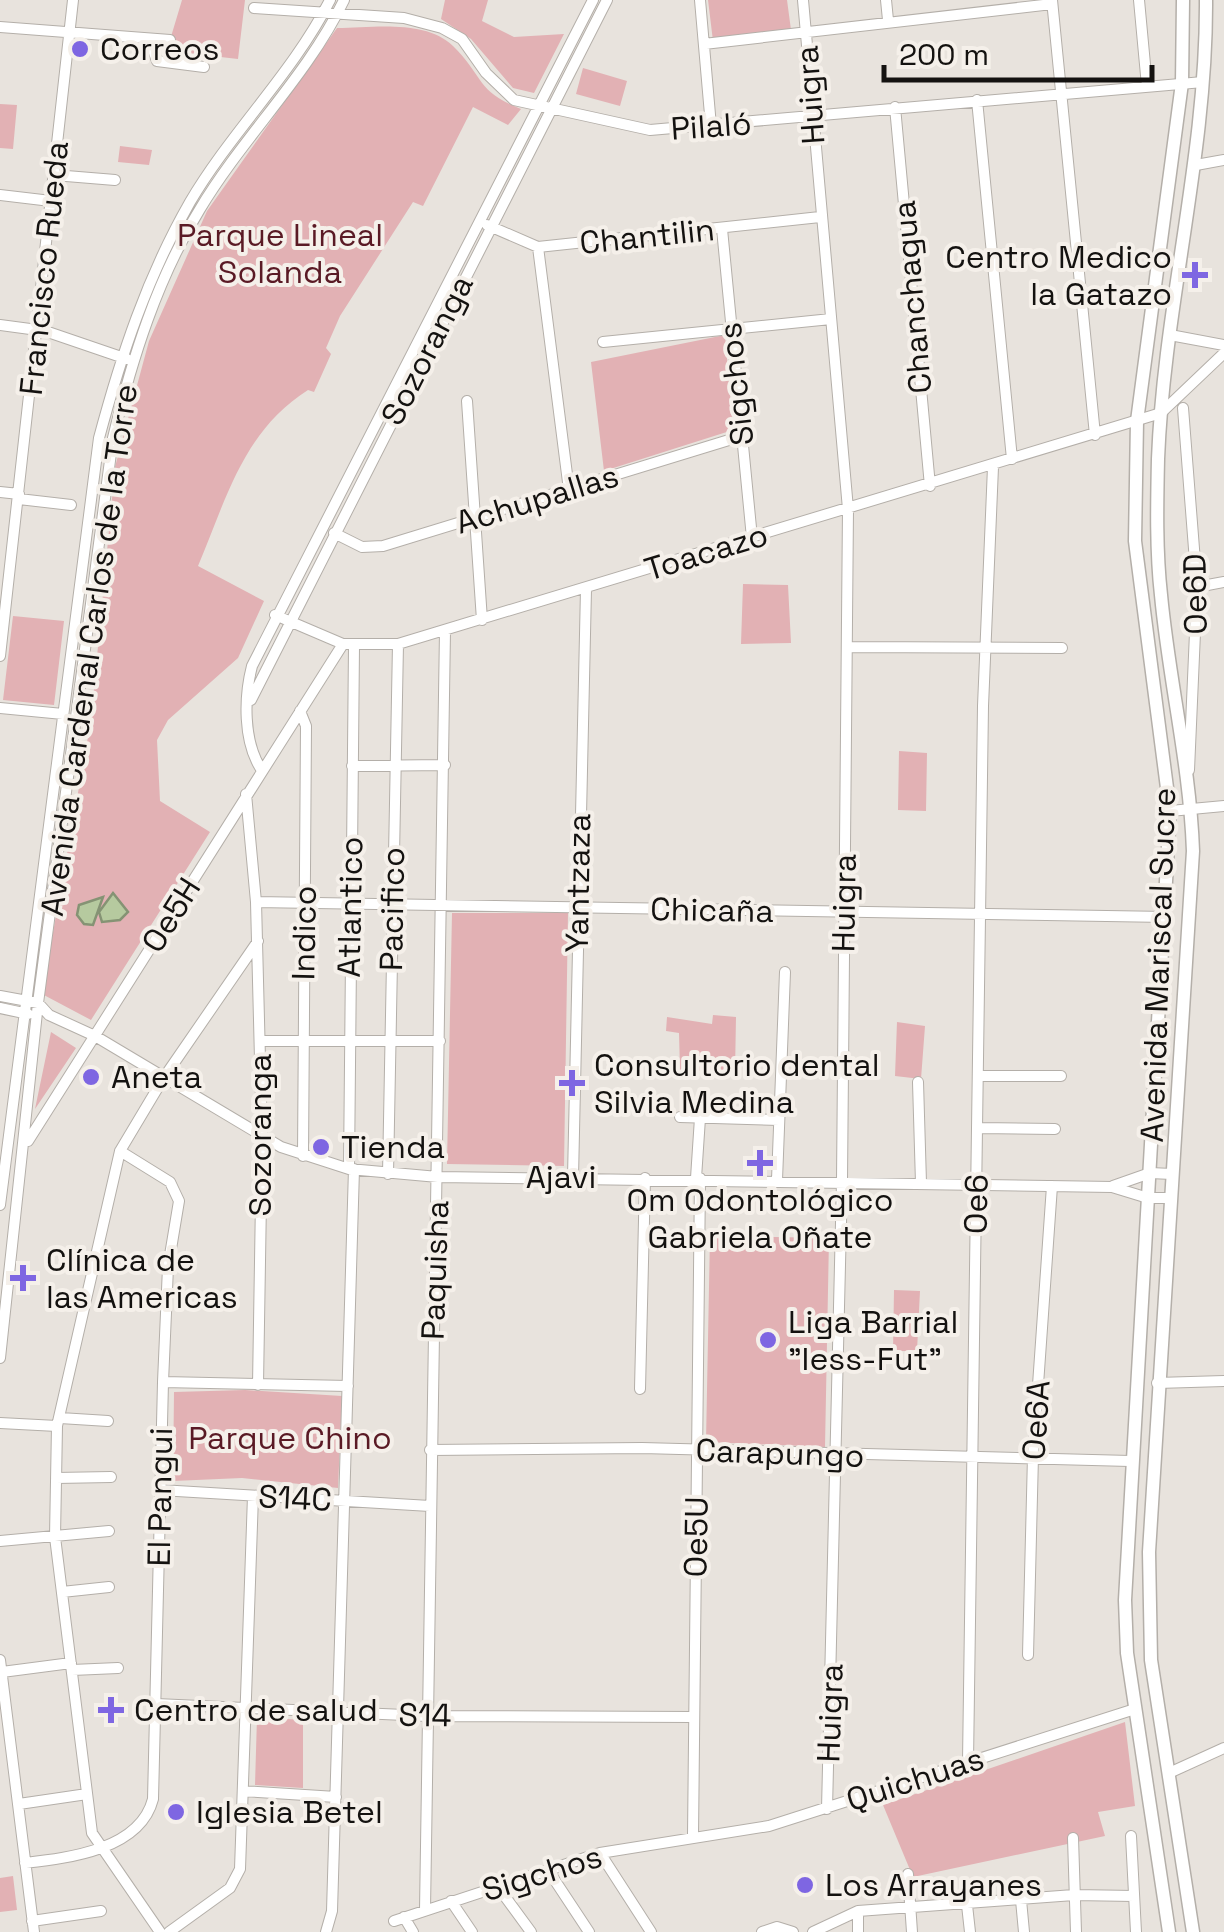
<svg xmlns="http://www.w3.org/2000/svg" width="1224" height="1932" font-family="'Space Grotesk',sans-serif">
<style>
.green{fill:#e2b1b4}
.water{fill:#b6ca9f;stroke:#859374;stroke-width:2.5}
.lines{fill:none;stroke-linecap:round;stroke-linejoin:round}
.minor-casing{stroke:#b4afa9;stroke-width:12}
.major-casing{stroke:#b4afa9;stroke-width:15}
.minor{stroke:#fff;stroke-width:10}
.major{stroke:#fff;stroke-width:12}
.poi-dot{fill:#7e66e2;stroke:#f5f0ea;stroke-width:4}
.labels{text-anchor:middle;stroke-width:8;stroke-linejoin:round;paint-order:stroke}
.poi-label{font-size:32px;fill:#141210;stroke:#f5f0ea;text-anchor:start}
.street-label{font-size:32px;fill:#141210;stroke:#f5f0ea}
.park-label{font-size:32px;fill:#5a1a25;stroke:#f5f0ea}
</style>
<rect width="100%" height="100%" fill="#e8e3dd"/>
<!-- green -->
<path class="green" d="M182,0H245L238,59L177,52L170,40Z
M445,0H488L482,21L514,37L564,34L534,93L513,88L471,39L441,19Z
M708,0H787L791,30L713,41Z
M337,28C373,28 425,19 453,46C484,76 475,91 521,109L508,125L473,107L423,206L413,202L340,316L326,348L331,354L314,392L308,390C243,431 226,500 198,566L264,601L238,658L168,720L157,740L160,801L210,832L91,1020L42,994L91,720L115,467L149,341L207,211Z
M583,68L627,81L620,106L576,94Z
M0,104L17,105L13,149L0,148Z
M120,146L152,150L149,165L118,162Z
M725,335L733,430L604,471L591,362Z
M743,584L788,585L791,643L741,644Z
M13,616L64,621L54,705L3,700Z
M899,751L927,753L926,811L898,810Z
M452,913H568L564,1166L447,1164Z
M713,1015L736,1017L735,1072L680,1070L679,1033L666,1031L667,1017L712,1024Z
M897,1022L925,1026L921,1079L895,1076Z
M51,1032L76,1048L35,1109Z
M710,1236L829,1238L825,1447L706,1442Z
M894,1290L920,1291L917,1351H893Z
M245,1390L342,1396L338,1488L242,1478L173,1481L174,1392Z
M257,1717L303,1720V1788L255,1785Z
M1125,1722L1135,1806L1098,1812L1105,1836L913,1877L883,1805Z
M13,1876L17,1910L0,1912V1878Z"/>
<!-- water -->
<path class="water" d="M113,893L128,912L120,920L102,922L99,912Z
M103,897L93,925L84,924L77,915L79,905Z"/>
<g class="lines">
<defs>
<path id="minor" d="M700,0L711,126
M803,0L848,509L842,1181L827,1809
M886,0L888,20
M1052,0L1095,435
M1139,0L1147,86
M254,8L404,18L442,28L462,39L486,73L514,100L650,130L1203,82
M0,27L170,40
M150,41L157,61L204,67
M704,44L1052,4
M977,100L1012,459
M895,107L930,486
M1196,165L1224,160
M54,175L115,180
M0,195L51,201
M487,225L538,247L820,217
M722,229L752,538
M538,247L569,490
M0,325L45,331L127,359
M1170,335L1224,345
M603,342L831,319
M467,401L482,620
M1183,408L1197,587L1189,770
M0,492L19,494
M19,499L71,505
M334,533L362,547L383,546L742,436
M1197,587L1224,582
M275,615L343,644H398L1161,413L1224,353
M849,647L1062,648
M0,656L73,0
M251,700L607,0
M0,708L63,714
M300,711L306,726L303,1156
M352,766L445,765
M261,769C243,741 244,697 252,666L593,0
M246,794L256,902L262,1138L258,1385
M1170,811L1224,806
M256,902L1167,917
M0,996L38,1003L49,1015L95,1036L281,1147L349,1169L438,1177L1112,1187L1148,1198H1171
M0,1008L28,1014
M260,1041H440
M979,1076H1061
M918,1082L921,1183
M680,1117L779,1120
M978,1128L1055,1129
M28,1141L343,644
M349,1169L354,646
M388,1174L398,644
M573,1177L586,589
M696,1178L700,1118
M777,1180L785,972
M1113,1186L1150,1173L1172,1174
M0,1205L99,438C121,356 147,277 190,202C231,132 293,73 330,0
M0,1358L38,1003L113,438C132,359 157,279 200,209C243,137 308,75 344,0
M163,1382L348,1386
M1157,1383L1224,1381
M640,1389L645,1178
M60,1418L108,1421
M0,1423L57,1426
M430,1450L642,1448L1130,1461
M56,1478L111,1477
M160,1490L430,1506
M0,1541L109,1531
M62,1592L109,1587
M1028,1655L1033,1456L1052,1186
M0,1660L34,1932
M72,1670L118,1668
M2,1672L71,1663
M156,1704L427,1716L694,1717
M968,1762L983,706L993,467
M1169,1773L1224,1748
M243,1791L336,1797
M19,1804L87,1794
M693,1836L700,1178
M1131,1836L1136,1932
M1073,1838L1076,1932
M600,1853L651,1932
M25,1863C68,1858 140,1850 153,1799L163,1382L168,1267L179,1201L170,1182L120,1151
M548,1870L589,1932
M908,1874L912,1932
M498,1887L531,1932
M1021,1900L1024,1932
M451,1901L472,1932
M967,1905L970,1932
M425,1910L445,631
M858,1911V1932
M404,1917L413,1932
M32,1921L101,1911
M394,1921L600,1853L769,1826L1135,1709
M160,1932L92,1833L55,1537L57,1426L120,1151L163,1079L258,941
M169,1932L230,1888L240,1869L253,1496
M326,1932L332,1911L354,1169
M762,1932L777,1927L793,1932
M813,1932L858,1911L1074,1895L1134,1896"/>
<path id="major" d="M1169,1932L1127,1653L1125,1600L1170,811L1135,541L1137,421L1182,83L1183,0
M1193,1932L1151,1660L1149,1552L1193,851C1190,765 1169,681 1161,595C1156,551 1157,504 1158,459C1164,305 1207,155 1206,0"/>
</defs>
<!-- minor casing -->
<use href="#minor" class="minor-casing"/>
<!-- major casing -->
<use href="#major" class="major-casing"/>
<!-- minor -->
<use href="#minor" class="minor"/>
<!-- major -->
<use href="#major" class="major"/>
</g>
<!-- markers -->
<g class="poi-dot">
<circle cx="80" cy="49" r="10"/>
<path d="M1190 260h10v10h10v10h-10v10h-10v-10h-10v-10h10z"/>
<circle cx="91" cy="1077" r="10"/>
<path d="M567 1068h10v10h10v10h-10v10h-10v-10h-10v-10h10z"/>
<circle cx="321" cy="1147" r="10"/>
<path d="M755 1148h10v10h10v10h-10v10h-10v-10h-10v-10h10z"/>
<path d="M18 1263h10v10h10v10h-10v10h-10v-10h-10v-10h10z"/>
<circle cx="768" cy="1340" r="10"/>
<path d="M106 1695h10v10h10v10h-10v10h-10v-10h-10v-10h10z"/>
<circle cx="176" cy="1812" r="10"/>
<circle cx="805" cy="1885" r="10"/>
</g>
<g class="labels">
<!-- poi labels -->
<g class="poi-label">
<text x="100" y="60">Correos</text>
<text x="1172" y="268" text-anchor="end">Centro Medico<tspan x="1172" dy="37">la Gatazo</tspan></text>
<text x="594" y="1076">Consultorio dental<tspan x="594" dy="37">Silvia Medina</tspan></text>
<text x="111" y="1088">Aneta</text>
<text x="341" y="1158">Tienda</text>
<text x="760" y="1211" text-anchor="middle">Om Odontológico<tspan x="760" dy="37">Gabriela Oñate</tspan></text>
<text x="46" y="1271">Clínica de<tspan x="46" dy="37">las Americas</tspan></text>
<text x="788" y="1333">Liga Barrial<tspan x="788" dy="37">"Iess-Fut"</tspan></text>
<text x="134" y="1721">Centro de salud</text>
<text x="196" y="1823">Iglesia Betel</text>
<text x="825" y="1896">Los Arrayanes</text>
</g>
<!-- street labels -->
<g class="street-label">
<text transform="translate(810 95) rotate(-94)" y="11">Huigra</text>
<text transform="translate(711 126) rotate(-4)" y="11">Pilaló</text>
<text transform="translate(647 236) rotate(-6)" y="11">Chantilin</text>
<text transform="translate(44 268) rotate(-84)" y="11">Francisco Rueda</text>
<text transform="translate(912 297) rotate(-95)" y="11">Chanchagua</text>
<text transform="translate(427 350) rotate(-63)" y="11">Sozoranga</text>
<text transform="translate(736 384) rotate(-96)" y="11">Sigchos</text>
<text transform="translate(537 499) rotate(-17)" y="11">Achupallas</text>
<text transform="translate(706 552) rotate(-17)" y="11">Toacazo</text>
<text transform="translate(1195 594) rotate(-91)" y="11">Oe6D</text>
<text transform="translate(89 650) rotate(-82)" y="11">Avenida Cardenal Carlos de la Torre</text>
<text transform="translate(578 883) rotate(-89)" y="11">Yantzaza</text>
<text transform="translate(844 903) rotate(-89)" y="11">Huigra</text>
<text transform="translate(350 907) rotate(-89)" y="11">Atlantico</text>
<text transform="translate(392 909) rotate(-89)" y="11">Pacifico</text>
<text transform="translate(712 910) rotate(1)" y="11">Chicaña</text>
<text transform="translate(171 915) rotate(-58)" y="11">Oe5H</text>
<text transform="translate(304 933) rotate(-89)" y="11">Indico</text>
<text transform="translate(1158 965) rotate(-88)" y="11">Avenida Mariscal Sucre</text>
<text transform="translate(260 1135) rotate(-90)" y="11">Sozoranga</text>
<text x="561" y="1188">Ajavi</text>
<text transform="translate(976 1204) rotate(-89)" y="11">Oe6</text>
<text transform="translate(435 1270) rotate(-88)" y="11">Paquisha</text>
<text transform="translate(1036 1420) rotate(-86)" y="11">Oe6A</text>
<text transform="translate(780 1453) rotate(2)" y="11">Carapungo</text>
<text transform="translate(160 1497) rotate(-89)" y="11">El Pangui</text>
<text transform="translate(295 1498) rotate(3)" y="11">S14C</text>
<text transform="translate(696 1537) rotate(-89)" y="11">Oe5U</text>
<text transform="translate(830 1713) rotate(-88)" y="11">Huigra</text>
<text transform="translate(425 1715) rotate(1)" y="11">S14</text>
<text transform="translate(915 1779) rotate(-18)" y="11">Quichuas</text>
<text transform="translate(542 1873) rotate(-17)" y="11">Sigchos</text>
</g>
<!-- park labels -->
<g class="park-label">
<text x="280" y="246">Parque Lineal<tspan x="280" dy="37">Solanda</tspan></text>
<text x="290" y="1449">Parque Chino</text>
</g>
</g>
<!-- scale -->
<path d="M884 65v15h268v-15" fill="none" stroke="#141210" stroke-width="5"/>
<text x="899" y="65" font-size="30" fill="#141210" stroke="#f5f0ea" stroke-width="8" paint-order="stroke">200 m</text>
</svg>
